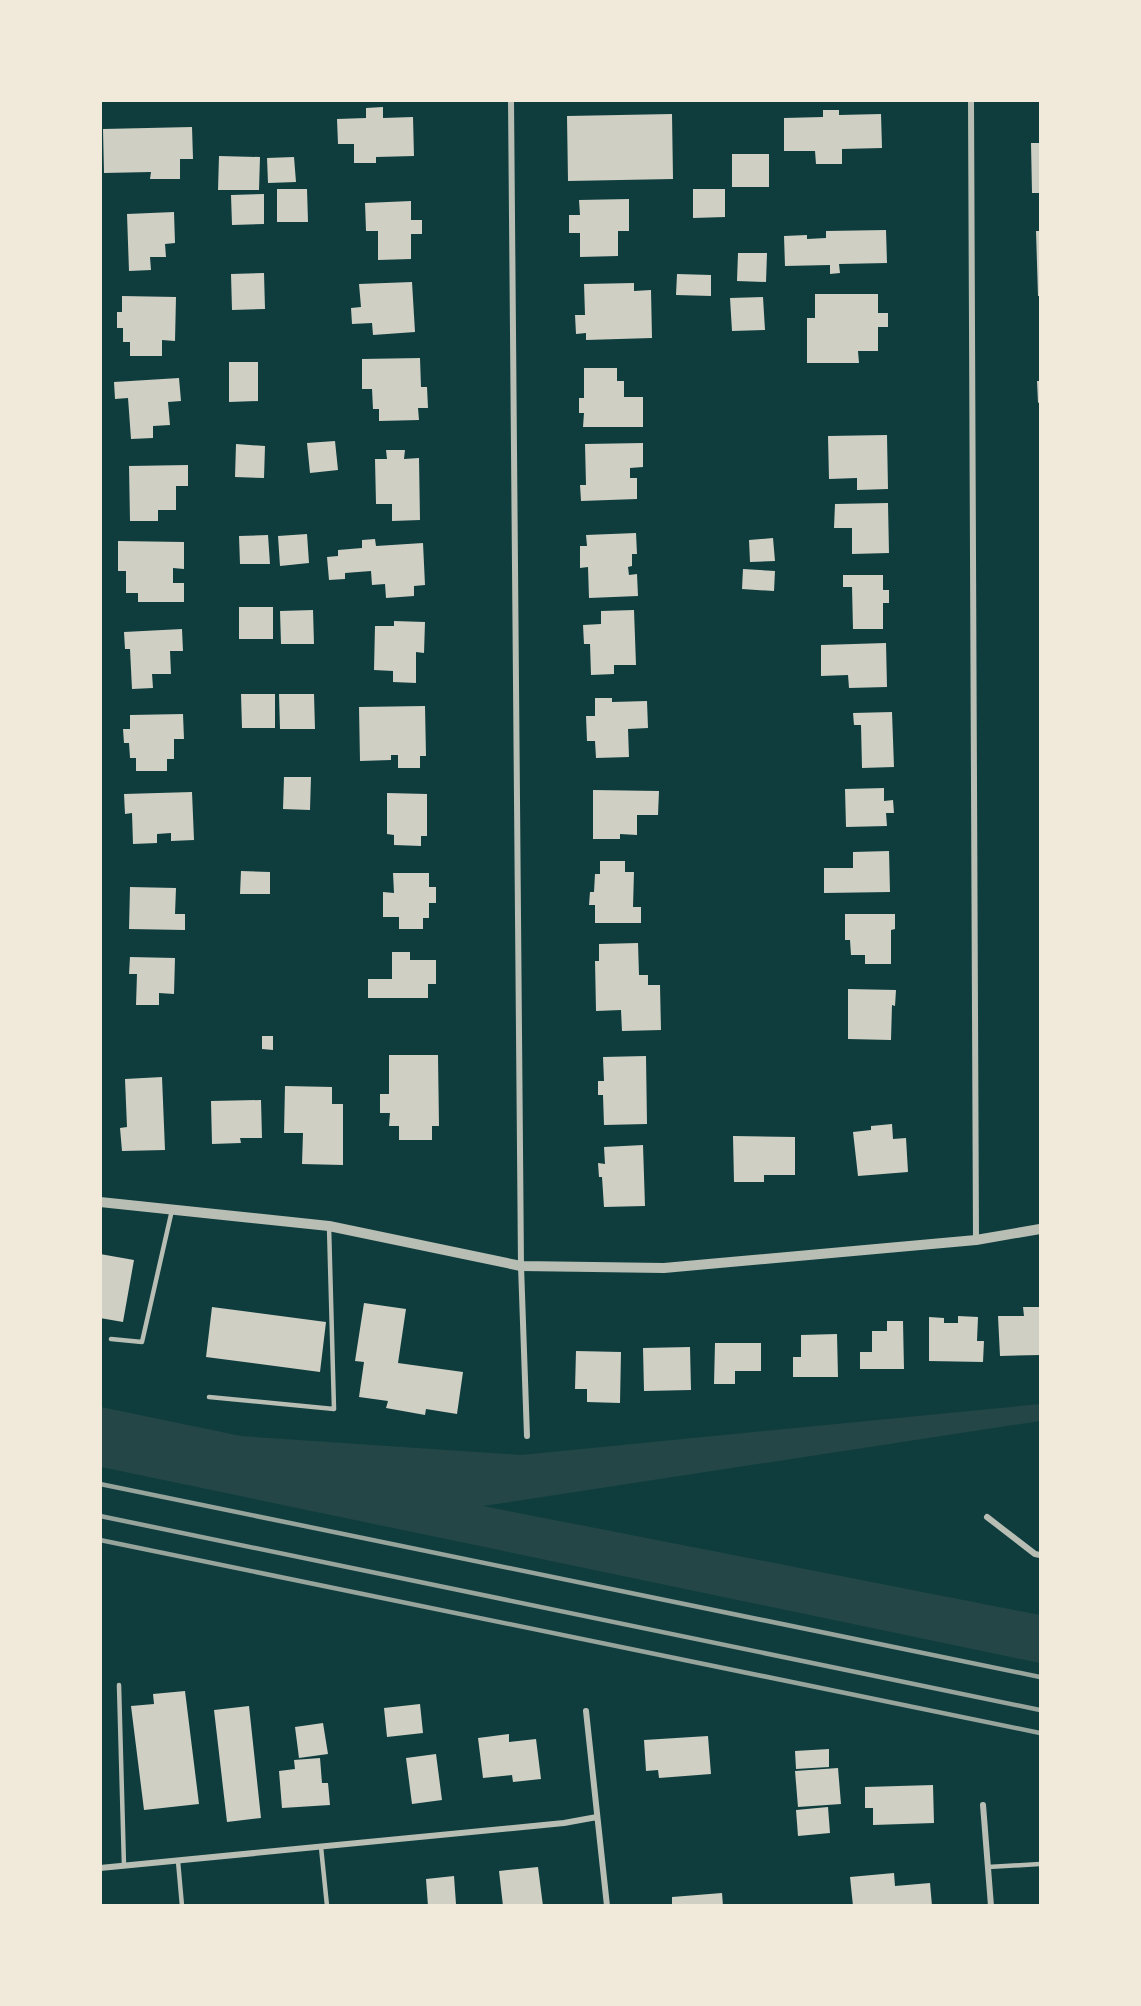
<svg xmlns="http://www.w3.org/2000/svg" width="1141" height="2006" font-family="Bitter,serif">
<style>
.green{fill:#244646}
.building{fill:#cfcfc3}
.lines{fill:none;stroke-linecap:round;stroke-linejoin:round}
.service{stroke:#b8beb3;stroke-width:4.5}
.minor{stroke:#b8beb3;stroke-width:6}
.tertiary{stroke:#b8beb3;stroke-width:10}
.rail{stroke:#97a49c;stroke-width:4.5}
</style>
<rect width="100%" height="100%" fill="#0f3d3e"/>
<!-- green -->
<path class="green" d="M1040,1404V1421L483,1506L1040,1615V1663L101,1467V1407L241,1436L521,1455Z"/>
<!-- building -->
<path class="building" d="M383,107V118L413,117L414,156L376,157V163H354V144H338L337,119L366,118V108Z
M823,110H839V115L881,114L882,148L842,149V164H816L815,151H784V118L823,117Z
M672,114L673,179L568,181L567,116Z
M192,127L193,159H180V179H150L151,172L104,173L103,129Z
M1031,143H1040V193H1032Z
M732,154H769V187H732Z
M219,156L260,157L259,190H218Z
M294,157L296,182L268,183L267,158Z
M277,189H307L308,222H277Z
M693,189H725V217L693,218Z
M264,194V224L232,225L231,195Z
M629,199V231H618V256L580,257V233H569V215H580L579,200Z
M411,201V220H422V234H411V259L378,260V231H366L365,203Z
M174,212L175,243L165,244L166,257H150L151,270L129,271L127,214Z
M886,230L887,263L839,264L840,273L830,274V265L785,266L784,236L807,235V239L826,238V231Z
M1036,231H1040V296H1038Z
M738,253H767L766,282L737,281Z
M264,273L265,309L232,310L231,274Z
M677,274L711,275V296L676,295Z
M412,282L415,332L373,335L372,323L352,324L351,308L361,307L359,284Z
M634,283V291L651,290L652,338L586,340V333L576,334L575,315H585L584,284Z
M815,294H878V313H888V327H878V351H858L859,363H807V318H815Z
M122,296L176,297L175,341L162,340V356H130V342H123V328H117V312H122Z
M763,297L765,330L732,331L730,298Z
M420,358L421,387H427L428,408H418L419,420L379,421V409H373L372,389H362V359Z
M229,362H258V401L229,402Z
M584,368H617V381H624V397H643V427H583L584,413H579V398H584Z
M179,378L181,401L168,402L170,425L153,426V438L131,439L128,398L115,399L114,382Z
M1037,381H1040V402L1038,403Z
M887,435L888,489L857,490V478L829,479L828,436Z
M335,441L338,470L310,473L307,443Z
M643,443V467L630,468V478H637V499L581,501L580,485H586L585,444Z
M236,444L265,446L264,478L235,477Z
M386,450H405L404,459L419,458L420,520L392,521V504H376L375,459H387Z
M188,465V486H176V510H158V521H130L129,466Z
M888,503L889,553L852,554V528H834L835,504Z
M636,533L637,554H632V566L628,567L629,575L637,574L638,596L589,598L588,567L580,568V546H587L586,535Z
M307,534L309,563L280,566L278,536Z
M268,535L270,564H240L239,536Z
M773,538L775,561L750,562L749,540Z
M375,539L376,546L423,543L425,585L414,586V596L386,598L385,584L372,585L371,571L345,573V579L329,580L327,557L338,556V550L362,548V540Z
M118,541L184,542V569L173,568V583H184V602H138V593H126V571H118Z
M743,569L775,571L774,591L742,589Z
M843,575H883V590H889V603H883V629H853L852,587H843Z
M239,607H273V639H239Z
M313,610L314,644H281L280,611Z
M634,610L636,665H614V674L591,675L590,644H584L583,625L601,624V611Z
M394,621L425,622L424,653L416,652V683L393,682V671L374,670L375,626H394Z
M182,629L183,651H170L171,674H152L153,688L132,689L130,649H125L124,632Z
M886,643L887,687L849,688L848,675L821,676V645Z
M241,694H275V728H242Z
M279,694H314L315,729H280Z
M595,698H612V702L647,701L648,728L628,729L629,757L596,758L595,741H587L586,716H595Z
M425,706L426,756H420V768H398V755H391V760L360,761L359,707Z
M892,712L894,767L862,768L861,725H854L853,713Z
M183,714L184,739H174V759H167V771H136V758H130L129,743H124L123,729H130V715Z
M284,777H311L310,810L283,809Z
M884,788V801L893,800L894,813H886L887,826L846,827L845,789Z
M593,790L659,791L658,815H637V835L620,834V839H593Z
M192,792L194,840L171,841V833L157,834V843L133,844L132,813L125,814L124,794Z
M387,793L427,794V836H421V846L394,845V835L387,834Z
M889,851L890,892L824,893V868H853V852Z
M600,861H625V872H634L633,907H641V923H595V905H589L590,892H594L595,874H600Z
M241,871L270,872V894H240Z
M393,873H429V887H436V903H429V918H423V929H399V917H383V892L394,893Z
M130,887L176,888L175,914H185V930L129,929Z
M845,914H895V929L891,930V964H865V955H851L850,940H845Z
M638,943L639,975H648V985H660L661,1030L622,1031L621,1010L596,1011L595,961H599V944Z
M392,952H410V960H436V984H428V998H368V979H392Z
M130,957L175,958L174,994L159,993V1005H136L137,974H129Z
M848,989L896,990L895,1006L892,1005L891,1040L848,1039Z
M262,1036H273V1050L262,1049Z
M389,1055H438L439,1126H432V1140H399V1126H389L390,1113H380V1094H389Z
M646,1056L647,1124L604,1125L603,1095H598V1081H604L603,1057Z
M162,1077L165,1150L122,1151L120,1128L127,1127L125,1079Z
M285,1086L332,1087V1104H343V1165L302,1164L303,1133H284Z
M261,1100L262,1138H240L241,1143L212,1144L211,1101Z
M892,1124L893,1139L906,1138L908,1172L858,1176L853,1132L871,1130V1126Z
M733,1136L795,1137V1175H764V1182H734Z
M643,1145L645,1206L604,1207L602,1177H599L598,1163L605,1164L604,1147Z
M100,1254L134,1260L123,1322L100,1318Z
M364,1303L406,1309L398,1363L463,1372L457,1414L426,1409L425,1415L386,1408L388,1401L359,1397L364,1362L355,1361Z
M212,1307L326,1322L320,1372L206,1357Z
M1023,1307H1040V1355L1000,1356L998,1316H1024Z
M958,1316L978,1317L977,1341H984L983,1362L929,1361V1317L944,1318V1323H958Z
M887,1321H903L904,1369H860V1352H872V1331H887Z
M837,1334L838,1377H793V1357H801V1335Z
M715,1343H761V1371H735V1384H714Z
M690,1347L691,1390L644,1391L643,1348Z
M576,1351L621,1352L620,1403L587,1402V1389H575Z
M185,1691L199,1804L144,1810L131,1706L154,1704L153,1694Z
M420,1704L423,1733L387,1737L384,1708Z
M249,1706L261,1818L227,1822L214,1710Z
M323,1723L328,1754L299,1758L295,1727Z
M509,1734V1742L536,1739L541,1779L513,1782L512,1775L483,1778L478,1738Z
M708,1736L711,1774L659,1778L658,1770L646,1771L644,1740Z
M829,1749V1767L796,1769L795,1751Z
M436,1754L442,1800L412,1804L406,1758Z
M320,1758L322,1783H328L330,1805L282,1808L279,1771L295,1769L294,1760Z
M838,1768L841,1804L798,1807L795,1771Z
M933,1785L934,1823L873,1825V1808H865V1787Z
M828,1807L830,1833L798,1836L796,1810Z
M538,1867L543,1906H503L499,1871Z
M894,1873L895,1886L930,1883L932,1906H853L850,1877Z
M454,1876L456,1904L428,1906L426,1879Z
M722,1893L723,1906H672V1897Z"/>
<g class="lines">
<!-- service -->
<path class="service" d="M111,1339L142,1342L172,1210
M209,1397L334,1409L329,1226
M119,1685L124,1866
M321,1847L327,1906
M178,1861L182,1906
M988,1867L1040,1864"/>
<!-- minor -->
<path class="minor" d="M511,100L521,1266L527,1436
M971,100L976,1240
M987,1517L1035,1554L1040,1555
M586,1711L607,1906
M983,1805L991,1906
M100,1868L564,1823L597,1817"/>
<!-- tertiary -->
<path class="tertiary" d="M100,1202L329,1226L521,1266L664,1268L976,1240L1040,1229"/>
<!-- rail -->
<path class="rail" d="M100,1484L1040,1677
M100,1516L1040,1710
M100,1540L1040,1733"/>
</g>
<!-- border -->
<rect width="1141" height="2006" fill="none" stroke="#f1e9da" stroke-width="204"/>
</svg>
